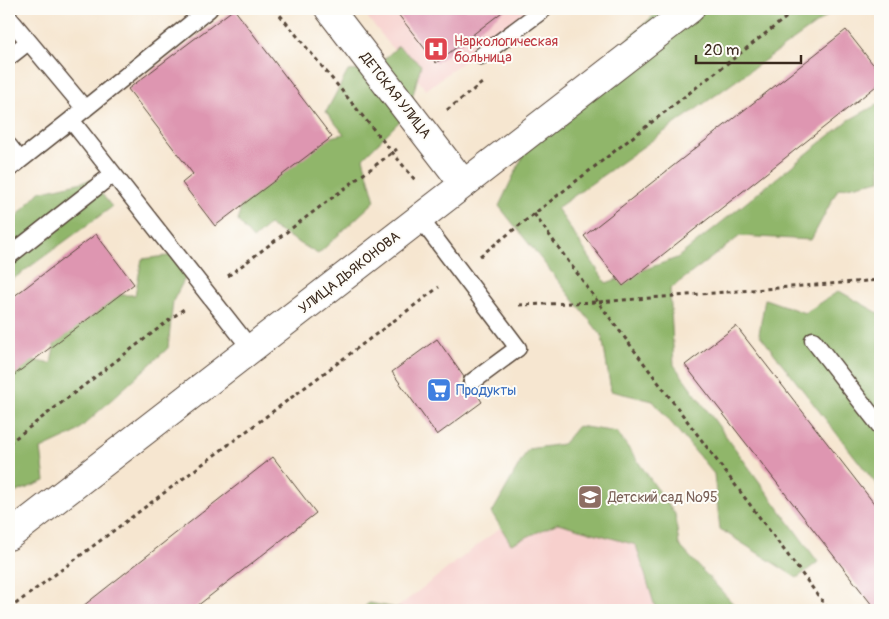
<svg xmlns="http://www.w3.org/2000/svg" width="889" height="619" font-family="Pangolin,sans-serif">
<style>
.built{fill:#f7d0cd}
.forest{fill:#90b66b;stroke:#667044}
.building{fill:#de96b1}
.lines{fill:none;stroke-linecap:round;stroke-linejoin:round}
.service-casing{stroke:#574639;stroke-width:19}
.minor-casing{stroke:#574639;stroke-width:30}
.path{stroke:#574639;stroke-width:3;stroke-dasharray:4 4;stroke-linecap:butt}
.service{stroke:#fff;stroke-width:16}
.minor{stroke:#fff;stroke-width:28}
.labels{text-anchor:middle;stroke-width:4;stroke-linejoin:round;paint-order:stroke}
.health-label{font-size:14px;fill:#be3a42;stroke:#fdfcf7;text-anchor:start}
.street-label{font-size:14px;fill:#3b2a1e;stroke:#fdfcf7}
.shop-label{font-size:14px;fill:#366cbe;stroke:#fdfcf7;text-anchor:start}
.education-label{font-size:14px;fill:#785e54;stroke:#fdfcf7;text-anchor:start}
</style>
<rect width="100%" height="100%" fill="#fdfcf7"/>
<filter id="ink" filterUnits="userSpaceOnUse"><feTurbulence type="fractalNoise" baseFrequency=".02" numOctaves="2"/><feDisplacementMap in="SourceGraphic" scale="10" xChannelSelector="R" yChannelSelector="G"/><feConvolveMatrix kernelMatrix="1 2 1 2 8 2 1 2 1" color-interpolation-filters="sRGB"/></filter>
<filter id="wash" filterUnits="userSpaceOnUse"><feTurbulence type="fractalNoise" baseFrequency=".0096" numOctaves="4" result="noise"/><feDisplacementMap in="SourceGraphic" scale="20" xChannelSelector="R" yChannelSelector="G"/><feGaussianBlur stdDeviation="1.12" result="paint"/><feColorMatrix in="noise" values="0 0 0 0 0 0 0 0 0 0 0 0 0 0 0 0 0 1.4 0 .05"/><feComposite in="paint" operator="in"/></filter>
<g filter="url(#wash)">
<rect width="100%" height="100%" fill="#f6e6d0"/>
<!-- built -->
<path class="built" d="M361,9H531L426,90Z
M602,449L731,610H394Z"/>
<!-- forest -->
<path class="forest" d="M666,9H823L827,16L557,208L606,283L677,258L849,120L880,103V180L838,189L811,240L740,236L670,289L674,365L818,562L797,578L720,529L714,474L653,401L611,391L602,336L499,206L541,118L653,16Z
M398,46L421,65L408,113L363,158L375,201L318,254L269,225L253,239L238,221L243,195L303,143L344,134L326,112L348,71L374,69Z
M91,180L112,207L9,282V225L39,192Z
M184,254L193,263L173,301L168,348L75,433L41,449L45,481L9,495V371L27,359L51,364L57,330L105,295H135L142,259Z
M839,291L880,314V489L759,334L765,299L805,313Z
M578,426L617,432L675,514L679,545L739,610H656L636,545L558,523L511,544L492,513L528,449L563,444Z
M369,603L407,610H361Z"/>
<g id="blocks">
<!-- building -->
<path class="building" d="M234,9L332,137L215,226L182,183L193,174L128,89Z
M394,9H506L436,63Z
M846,30L880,73V83L623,286L584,236Z
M96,234L134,284L9,379V300Z
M736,326L880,511V610H876L685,365Z
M437,339L464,377L462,383L464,388L468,391H475L482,402L437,435L392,372Z
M273,457L316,513L192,610H78Z"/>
</g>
</g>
<g filter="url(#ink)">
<use href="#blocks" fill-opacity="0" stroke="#574639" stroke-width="1"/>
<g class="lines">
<defs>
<path id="service" d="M209,9L71,120L251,349
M9,18L85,109
M481,56L544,9
M9,57L28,42
M9,146L20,160
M9,169L71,120
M419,217L518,348L472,382
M9,256L113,174
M813,340L880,426"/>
<path id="minor" d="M329,9L463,183
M9,536L690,9"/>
</defs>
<!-- service casing -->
<use href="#service" class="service-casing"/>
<!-- minor casing -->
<use href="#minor" class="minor-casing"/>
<!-- path -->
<path class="path" d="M275,9L415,180
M447,110L482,83
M534,214L598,302L829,610
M480,256L797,9
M228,276L397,149
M519,305L598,302L880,280
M9,443L185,308
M9,609L439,287"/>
<!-- service -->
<use href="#service" class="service"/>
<!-- minor -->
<use href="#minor" class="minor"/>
</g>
</g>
<!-- icons -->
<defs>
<symbol id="hospital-square" viewBox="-11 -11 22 22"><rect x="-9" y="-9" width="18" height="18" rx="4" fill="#e0444e" stroke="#fdfcf7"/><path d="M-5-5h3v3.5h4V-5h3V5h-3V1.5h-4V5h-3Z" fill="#fff"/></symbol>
<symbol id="supermarket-square" viewBox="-11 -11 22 22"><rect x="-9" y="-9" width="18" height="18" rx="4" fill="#3f7fe0" stroke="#fdfcf7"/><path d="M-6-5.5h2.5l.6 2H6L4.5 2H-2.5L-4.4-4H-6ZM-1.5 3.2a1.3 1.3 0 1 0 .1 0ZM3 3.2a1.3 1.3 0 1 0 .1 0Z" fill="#fff"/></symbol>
<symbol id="school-square" viewBox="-11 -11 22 22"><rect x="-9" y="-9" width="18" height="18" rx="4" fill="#8d6e63" stroke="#fdfcf7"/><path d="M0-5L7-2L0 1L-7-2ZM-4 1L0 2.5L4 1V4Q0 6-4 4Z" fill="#fff"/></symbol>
</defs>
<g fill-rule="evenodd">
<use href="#hospital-square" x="422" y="35" width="28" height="28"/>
<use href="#supermarket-square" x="425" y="376" width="28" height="28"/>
<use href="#school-square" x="576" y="483" width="28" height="28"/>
</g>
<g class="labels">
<!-- health labels -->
<g class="health-label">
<text x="454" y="46">Наркологическая<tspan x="454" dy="16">больница</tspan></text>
</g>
<!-- street labels -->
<g class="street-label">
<text transform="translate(396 95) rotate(52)" y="5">ДЕТСКАЯ УЛИЦА</text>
<text transform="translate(349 272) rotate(-38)" y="5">УЛИЦА ДЬЯКОНОВА</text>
</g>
<!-- shop labels -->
<g class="shop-label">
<text x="456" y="395">Продукты</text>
</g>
<!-- education labels -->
<g class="education-label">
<text x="608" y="502">Детский сад №95</text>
</g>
</g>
<!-- margin -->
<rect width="889" height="619" fill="none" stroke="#fdfcf7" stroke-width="30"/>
<!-- scale -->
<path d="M696 55v8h105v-8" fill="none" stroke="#3b2a1e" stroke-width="2.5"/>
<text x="704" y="55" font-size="15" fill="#3b2a1e" stroke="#fdfcf7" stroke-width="4" paint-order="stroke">20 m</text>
</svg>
